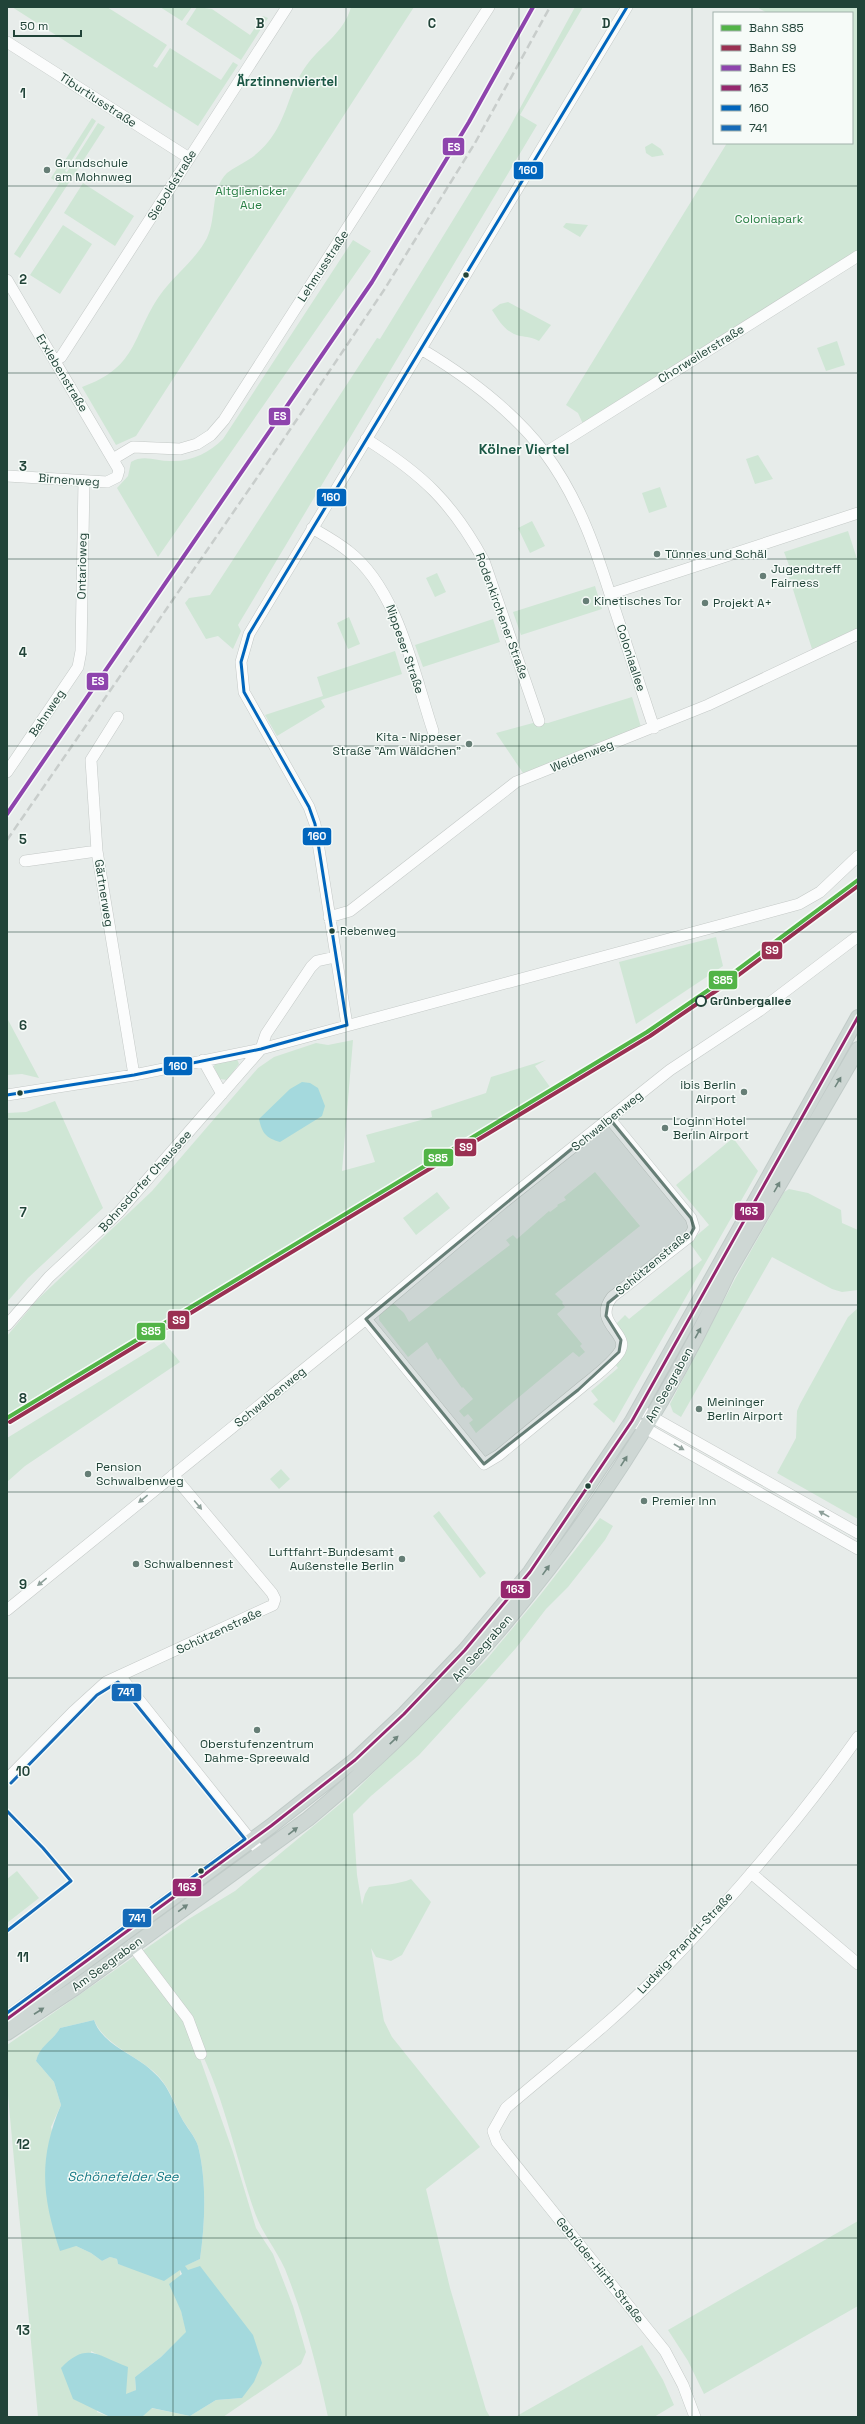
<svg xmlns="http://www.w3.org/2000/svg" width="865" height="2424" font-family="'Space Grotesk',sans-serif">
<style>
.green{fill:#cfe6d5}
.water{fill:#a4d9dd}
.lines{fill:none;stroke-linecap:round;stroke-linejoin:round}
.minor-casing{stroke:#c4c9c7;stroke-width:12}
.major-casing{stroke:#c1cbc8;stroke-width:16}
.minor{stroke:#fbfcfc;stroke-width:11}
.major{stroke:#ced7d4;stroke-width:14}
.rail{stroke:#c8cdcb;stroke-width:2.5;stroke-dasharray:8 4;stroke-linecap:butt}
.bus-1-casing{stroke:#f6fbf8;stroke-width:6}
.bus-2-casing{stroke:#f6fbf8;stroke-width:6}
.bus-3-casing{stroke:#f6fbf8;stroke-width:6}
.bus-1{stroke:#95276e;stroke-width:3}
.bus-2{stroke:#0065bd;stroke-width:3}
.bus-3{stroke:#156ab8;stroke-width:3}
.rail-1-casing{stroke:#f6fbf8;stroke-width:7}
.rail-2-casing{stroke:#f6fbf8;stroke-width:7}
.rail-3-casing{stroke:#f6fbf8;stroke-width:7}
.rail-1{stroke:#52b447;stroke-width:4}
.rail-2{stroke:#9a3052;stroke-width:4}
.rail-3{stroke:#8e44ad;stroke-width:4}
.oneway{fill:#6f867e}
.oneway2{fill:#8ea09a}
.marked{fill:#667e76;fill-opacity:0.2;stroke:#667e76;stroke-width:3;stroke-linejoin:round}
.grid{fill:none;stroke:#214338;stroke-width:1;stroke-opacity:0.55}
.poi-dot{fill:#667e76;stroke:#f6fbf8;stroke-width:1.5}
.bus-dot{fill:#214338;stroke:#f6fbf8;stroke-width:1.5}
.stop-dot{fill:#f6fbf8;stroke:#214338;stroke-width:2}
.labels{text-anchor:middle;stroke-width:3;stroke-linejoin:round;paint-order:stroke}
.bus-label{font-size:11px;fill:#214338;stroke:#f6fbf8;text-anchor:start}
.street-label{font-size:12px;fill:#214338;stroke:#f6fbf8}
.poi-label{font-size:12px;fill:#214338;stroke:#f6fbf8;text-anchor:start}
.park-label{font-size:12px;fill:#287e43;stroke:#f6fbf8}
.stop-label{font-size:12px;font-weight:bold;fill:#214338;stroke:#f6fbf8;text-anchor:start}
.neighbourhood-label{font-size:13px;font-weight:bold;fill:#1b5745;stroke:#f6fbf8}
.water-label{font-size:13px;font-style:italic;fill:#157985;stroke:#f6fbf8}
.quarter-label{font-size:14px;font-weight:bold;fill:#1b5745;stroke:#f6fbf8}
.grid-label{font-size:13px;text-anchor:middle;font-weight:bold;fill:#214338;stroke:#f6fbf8;stroke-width:3;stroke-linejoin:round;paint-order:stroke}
.line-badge{stroke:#f6fbf8;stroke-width:1.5}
.badge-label{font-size:11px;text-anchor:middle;font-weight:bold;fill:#fff}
</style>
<rect width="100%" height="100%" fill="#e7ecea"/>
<!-- green -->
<path class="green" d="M12,7H107L167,45L153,66L157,68L170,48L221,80L233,62L238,65L198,126Z
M160,7H192L182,21Z
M197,7L212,9L250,35L263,16L268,18L241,60L186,24Z
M351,7H414L136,436L116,445L82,387C140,367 132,332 163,291C177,273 196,259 207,238C217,217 210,190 227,173C233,168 242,164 248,160C255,156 263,148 268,142C287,120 289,89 306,66C321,45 344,33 351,7Z
M575,7H583L520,115L537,125L238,625L241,631L233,649L218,636L206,639L185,603L189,598L210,595L377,338L380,339L507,132Z
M757,7H858V253L583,424L578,413L566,405L727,143H852V13H767Z
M92,118L96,121L65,171L67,172L98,123L105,127L20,258L14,254L59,184L51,178L58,167L60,168Z
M652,143L661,149L664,155L652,157L646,153L645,147Z
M83,183L134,216L115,246L64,213Z
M566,223L588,225L580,237L563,227Z
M63,225L92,244L60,294L30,275Z
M353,240L371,251L158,557L117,488L128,476L131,462C143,454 157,461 170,461C191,462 209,453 223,439Z
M508,302L551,325L539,341C532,337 527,337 520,336C506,333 499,321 492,310L500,304Z
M837,341L845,365L826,371L817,348Z
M758,455L773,479L755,484L746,459Z
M660,487L667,507L649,513L642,493Z
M532,521L545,546L530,553L518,528Z
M848,531L858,562V628L812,649L789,577L793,576L784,552Z
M437,573L446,592L435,597L426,578Z
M595,586L602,609L521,635L513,612Z
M349,617L360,644L348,649L337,623Z
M493,619L500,642L423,667L415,645Z
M395,651L402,674L321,700L325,707L277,736L265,715L323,696L317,677Z
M632,697L641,727L523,773L496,733L533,723H548Z
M716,937L723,966L636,1024L619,962Z
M7,1018L39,1078L22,1074L7,1075Z
M353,1040L342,1171L375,1162L366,1135L432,1117L431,1111L486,1093L491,1077L546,1060L535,1066L550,1087L7,1414V1336L37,1300L152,1191L258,1068L274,1057L316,1043L328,1045Z
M237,1059L239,1064L227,1080L220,1079L214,1067L215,1062Z
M55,1101L103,1208L28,1278L7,1302V1113L26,1112Z
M733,1138L758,1171L614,1423L593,1404L598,1400L591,1391L618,1368L615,1364L621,1359L615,1325L625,1315L629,1319L702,1260L689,1242L709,1225L676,1185Z
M595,1172L640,1226L555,1294L563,1302L562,1303L565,1307L557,1314L582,1344L580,1346L585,1352L579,1357L573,1352L476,1433L469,1423L473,1420L468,1414L464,1417L459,1411L473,1399L463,1387L462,1388L440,1358L438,1360L427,1342L408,1357L379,1320V1315L393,1303L404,1313L409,1322L510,1245L506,1240L513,1235L517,1239L549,1211L550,1212L558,1206L557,1205L566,1200L564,1197Z
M789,1189L808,1193L841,1210L842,1223L858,1230V1290L842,1292L832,1289L772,1257L681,1417L673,1412L670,1404L735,1279L784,1192Z
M437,1192L450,1208L416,1235L403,1218Z
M858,1308V1519L777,1473L796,1438L797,1411L800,1404L848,1317Z
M164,1342L180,1362L25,1466L7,1482V1438Z
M281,1469L290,1479L279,1489L270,1479Z
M439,1511L486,1573L480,1578L433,1516Z
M600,1518L613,1526L605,1540L568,1587L546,1609L516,1648L482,1686L419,1755L371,1796L353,1814L357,1875L362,1905L365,1894L369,1887C381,1885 401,1884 411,1879L431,1902L402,1955L391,1961L376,1957L371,1948L384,2021L392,2037L480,2147L426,2189L450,2288L486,2410L490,2417H328C317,2366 304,2317 285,2269C276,2249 262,2233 255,2213C234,2153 223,2088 191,2033L233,2152L256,2228L273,2254L293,2306L306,2352L301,2364L223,2417H142L151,2408L190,2416L216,2400L242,2398L184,2266L200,2259C205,2223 207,2182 198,2146C195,2136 186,2126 181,2117C173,2100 168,2084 153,2071C133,2054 104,2044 94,2020L60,2028C52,2042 41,2045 36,2061L54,2082L61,2105L51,2127L76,2246L91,2253L102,2261L110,2257L117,2259L118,2264L131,2268L180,2270L181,2311L187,2332L161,2357L135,2377L136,2390L126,2395L104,2358L91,2351L97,2412L110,2417H38L7,2085V2045L187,1920L235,1891L352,1794L487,1659L541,1594Z
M17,1871L39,1898L7,1923V1879Z
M858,2221V2306L704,2394L688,2361L668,2330Z
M642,2345L663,2380L674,2405L654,2417H515Z"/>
<!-- water -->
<path class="water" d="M302,1082L310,1083L318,1088L325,1106L322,1116L280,1142C266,1138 262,1133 259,1119L290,1089Z
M94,2020C101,2042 128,2052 145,2065C168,2083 169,2093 181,2117C186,2127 195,2136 198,2146C207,2182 205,2223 200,2259L185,2266L188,2270L200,2266L253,2335L262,2363L254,2382L242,2398L216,2400L190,2416L152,2408L142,2417H110L73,2399L61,2368C87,2341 98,2356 128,2367L126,2394L136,2390L135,2377L161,2357L186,2332L181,2311L169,2284L182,2274L180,2270L164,2281L118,2264L117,2259L110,2257L102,2261L91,2253L76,2246L60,2251C42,2197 38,2159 61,2105L54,2082L36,2061C40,2045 52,2042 60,2028Z"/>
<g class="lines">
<defs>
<path id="minor" d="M7,42L189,158
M7,280L119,470L117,477L107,482L7,476
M421,349C468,377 512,410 545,453C580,500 598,555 615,610C628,649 641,688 654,728
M55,361L61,357L287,7
M366,439C422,474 452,502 484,561L539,721
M545,453L858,256
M113,459L133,447L180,449L197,444L211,435L224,420L489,7
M312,528C324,535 337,542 348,551C398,589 414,674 433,731
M610,594L858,513
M118,717L91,760L97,851L134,1075
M7,772L78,667L81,651L84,481
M25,861L97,851
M329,917L350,911L516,782L708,705L858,634
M347,1025L315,824L309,807L244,692L241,662L249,634L627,7
M203,1060L222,1094
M7,1095L134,1075L261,1049L799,904L820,892L858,856
M366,1319L484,1464L499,1455C527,1432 556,1408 584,1385C595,1376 612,1364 620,1351C630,1333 592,1323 612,1297L689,1237L694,1228L691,1218L609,1118
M7,1325L49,1277L119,1212L261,1049L266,1034L311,967L317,961L335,957
M645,1413L858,1533
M638,1424L858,1549
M7,1610L366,1319L503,1203L670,1070L759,1011L858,936
M120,1676L261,1853
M7,1779L73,1712L106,1682L273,1605L275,1599L272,1593L173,1475
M751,1873L858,1964
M132,1945L188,2019L201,2054
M695,2417L683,2385L665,2351L497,2142L493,2131L506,2108C556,2065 610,2024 656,1977C729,1902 798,1822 858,1737"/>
<path id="major" d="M7,2019L271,1826L355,1760L404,1714L465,1650L530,1572L632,1421L858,1017
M7,2033L75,1988L308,1819C486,1672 631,1482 728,1273L858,1049"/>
</defs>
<!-- minor casing -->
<use href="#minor" class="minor-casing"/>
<!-- major casing -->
<use href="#major" class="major-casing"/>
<!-- minor -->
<use href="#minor" class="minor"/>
<!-- major -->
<use href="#major" class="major"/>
<!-- rail -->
<path class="rail" d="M7,840L279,446L384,290L475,143L550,7"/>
<defs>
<path id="bus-1" d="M7,2019L271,1826L355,1760L404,1714L465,1650L530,1572L632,1421L858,1017"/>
<path id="bus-2" d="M347,1025L315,824L309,807L244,692L241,662L249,634L627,7
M7,1095L134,1075L261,1049L347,1025"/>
<path id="bus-3" d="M7,1811L43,1848L71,1881L7,1931
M7,2013L245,1839L118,1682L97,1695L11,1783"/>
</defs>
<!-- bus-1 casing -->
<use href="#bus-1" class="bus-1-casing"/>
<!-- bus-2 casing -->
<use href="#bus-2" class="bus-2-casing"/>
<!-- bus-3 casing -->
<use href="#bus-3" class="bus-3-casing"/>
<!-- bus-1 -->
<use href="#bus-1" class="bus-1"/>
<!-- bus-2 -->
<use href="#bus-2" class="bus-2"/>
<!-- bus-3 -->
<use href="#bus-3" class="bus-3"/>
<defs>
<path id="rail-1" d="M7,1418L647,1032L729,976L858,880"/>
<path id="rail-2" d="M10,1422L650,1036L732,980L858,886"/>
<path id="rail-3" d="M7,814L372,282L469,122L533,7"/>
</defs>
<!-- rail-1 casing -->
<use href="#rail-1" class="rail-1-casing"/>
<!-- rail-2 casing -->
<use href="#rail-2" class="rail-2-casing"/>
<!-- rail-3 casing -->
<use href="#rail-3" class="rail-3-casing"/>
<!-- rail-1 -->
<use href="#rail-1" class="rail-1"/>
<!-- rail-2 -->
<use href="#rail-2" class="rail-2"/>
<!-- rail-3 -->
<use href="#rail-3" class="rail-3"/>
</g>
<!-- one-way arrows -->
<defs><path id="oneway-solid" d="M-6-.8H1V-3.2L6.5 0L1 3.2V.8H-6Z"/></defs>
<g class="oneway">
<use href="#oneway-solid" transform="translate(838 1082) rotate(-59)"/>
<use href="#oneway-solid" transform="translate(777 1187) rotate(-60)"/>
<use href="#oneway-solid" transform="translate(698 1333) rotate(-61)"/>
<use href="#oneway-solid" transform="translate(624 1461) rotate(-57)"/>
<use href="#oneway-solid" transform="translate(546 1570) rotate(-54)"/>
<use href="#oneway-solid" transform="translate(394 1740) rotate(-44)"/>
<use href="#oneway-solid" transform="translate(293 1831) rotate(-38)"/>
<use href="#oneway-solid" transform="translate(183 1908) rotate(-36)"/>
<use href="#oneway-solid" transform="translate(39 2011) rotate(-33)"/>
</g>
<g class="oneway2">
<use href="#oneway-solid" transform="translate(679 1447) rotate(30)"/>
<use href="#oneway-solid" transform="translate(143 1499) rotate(141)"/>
<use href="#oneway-solid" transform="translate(198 1505) rotate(50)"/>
<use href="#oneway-solid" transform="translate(824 1514) rotate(-151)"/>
<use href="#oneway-solid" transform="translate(42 1582) rotate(141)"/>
</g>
<!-- marked area -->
<path class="marked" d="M609,1118L691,1218L694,1228L689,1237L608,1303L606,1316L621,1340L619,1352L578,1390L484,1464L366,1319Z"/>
<!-- grid -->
<path class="grid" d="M173,7V2417M346,7V2417M519,7V2417M692,7V2417M7,186H858M7,373H858M7,559H858M7,746H858M7,932H858M7,1119H858M7,1305H858M7,1492H858M7,1678H858M7,1865H858M7,2051H858M7,2238H858"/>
<!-- markers -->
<g class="poi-dot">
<circle cx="47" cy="170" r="4"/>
<circle cx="657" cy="554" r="4"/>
<circle cx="763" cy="576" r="4"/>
<circle cx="586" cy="601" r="4"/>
<circle cx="705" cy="603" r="4"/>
<circle cx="469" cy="744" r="4"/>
<circle cx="744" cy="1092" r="4"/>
<circle cx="665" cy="1128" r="4"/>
<circle cx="699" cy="1409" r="4"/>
<circle cx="88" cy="1474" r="4"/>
<circle cx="644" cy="1501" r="4"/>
<circle cx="402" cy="1559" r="4"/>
<circle cx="136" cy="1564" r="4"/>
<circle cx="257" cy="1730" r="4"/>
</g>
<g class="bus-dot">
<circle cx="466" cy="275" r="3.5"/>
<circle cx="332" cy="931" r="3.5"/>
<circle cx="20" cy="1093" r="3.5"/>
<circle cx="588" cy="1486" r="3.5"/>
<circle cx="201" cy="1871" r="3.5"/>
</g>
<circle class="stop-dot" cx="701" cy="1001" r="5"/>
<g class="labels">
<!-- bus labels -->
<g class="bus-label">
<text x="340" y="935">Rebenweg</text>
</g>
<!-- street labels -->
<g class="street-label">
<text transform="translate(98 100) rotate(33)" y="4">Tiburtiusstraße</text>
<text transform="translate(172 185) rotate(-58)" y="4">Sieboldstraße</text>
<text transform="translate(323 266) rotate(-57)" y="4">Lehmusstraße</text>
<text transform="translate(701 354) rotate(-32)" y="4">Chorweilerstraße</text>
<text transform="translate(62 373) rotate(59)" y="4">Erxlebenstraße</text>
<text transform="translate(69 480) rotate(4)" y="4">Birnenweg</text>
<text transform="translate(82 566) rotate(-89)" y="4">Ontarioweg</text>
<text transform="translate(502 616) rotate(70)" y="4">Rodenkirchener Straße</text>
<text transform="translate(405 649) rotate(71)" y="4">Nippeser Straße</text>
<text transform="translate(631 658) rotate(72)" y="4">Coloniaallee</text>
<text transform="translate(47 713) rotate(-56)" y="4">Bahnweg</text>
<text transform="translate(582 756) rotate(-22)" y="4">Weidenweg</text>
<text transform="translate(104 893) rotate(81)" y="4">Gärtnerweg</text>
<text transform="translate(607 1121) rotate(-39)" y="4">Schwalbenweg</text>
<text transform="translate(145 1181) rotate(-48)" y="4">Bohnsdorfer Chaussee</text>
<text transform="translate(653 1263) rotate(-40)" y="4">Schützenstraße</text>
<text transform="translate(669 1385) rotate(-61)" y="4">Am Seegraben</text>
<text transform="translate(270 1397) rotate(-39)" y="4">Schwalbenweg</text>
<text transform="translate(219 1631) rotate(-25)" y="4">Schützenstraße</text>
<text transform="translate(482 1648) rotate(-49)" y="4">Am Seegraben</text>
<text transform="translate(685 1943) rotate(-47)" y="4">Ludwig-Prandtl-Straße</text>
<text transform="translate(107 1964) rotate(-36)" y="4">Am Seegraben</text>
<text transform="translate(600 2270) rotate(51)" y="4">Gebrüder-Hirth-Straße</text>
</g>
<!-- poi labels -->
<g class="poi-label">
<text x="55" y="167">Grundschule<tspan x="55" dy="14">am Mohnweg</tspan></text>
<text x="665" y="558">Tünnes und Schäl</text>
<text x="771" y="573">Jugendtreff<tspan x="771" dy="14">Fairness</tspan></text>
<text x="594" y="605">Kinetisches Tor</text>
<text x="713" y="607">Projekt A+</text>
<text x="461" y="741" text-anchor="end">Kita - Nippeser<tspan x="461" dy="14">Straße "Am Wäldchen"</tspan></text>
<text x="736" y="1089" text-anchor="end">ibis Berlin<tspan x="736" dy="14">Airport</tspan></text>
<text x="673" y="1125">Loginn Hotel<tspan x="673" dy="14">Berlin Airport</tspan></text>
<text x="707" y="1406">Meininger<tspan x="707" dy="14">Berlin Airport</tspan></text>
<text x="96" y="1471">Pension<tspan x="96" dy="14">Schwalbenweg</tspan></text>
<text x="652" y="1505">Premier Inn</text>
<text x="394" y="1556" text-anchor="end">Luftfahrt-Bundesamt<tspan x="394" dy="14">Außenstelle Berlin</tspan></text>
<text x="144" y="1568">Schwalbennest</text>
<text x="257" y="1748" text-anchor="middle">Oberstufenzentrum<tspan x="257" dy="14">Dahme-Spreewald</tspan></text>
</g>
<!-- park labels -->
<g class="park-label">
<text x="251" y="195">Altglienicker<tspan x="251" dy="14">Aue</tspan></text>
<text x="769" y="223">Coloniapark</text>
</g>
<!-- stop labels -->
<g class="stop-label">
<text x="710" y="1005">Grünbergallee</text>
</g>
<!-- neighbourhood labels -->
<g class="neighbourhood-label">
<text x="287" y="86">Ärztinnenviertel</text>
</g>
<!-- water labels -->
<g class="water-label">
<text x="123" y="2181">Schönefelder See</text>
</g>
<!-- quarter labels -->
<g class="quarter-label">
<text x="524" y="454">Kölner Viertel</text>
</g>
</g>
<g class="grid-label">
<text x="260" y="28">B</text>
<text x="432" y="28">C</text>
<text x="606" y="28">D</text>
<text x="23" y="98">1</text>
<text x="23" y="284">2</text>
<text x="23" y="471">3</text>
<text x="23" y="657">4</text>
<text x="23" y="844">5</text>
<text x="23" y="1030">6</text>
<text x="23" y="1217">7</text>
<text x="23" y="1403">8</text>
<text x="23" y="1589">9</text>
<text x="23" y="1776">10</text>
<text x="23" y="1962">11</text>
<text x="23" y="2149">12</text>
<text x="23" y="2335">13</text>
</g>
<g class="line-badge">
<rect x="442" y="137" width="23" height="19" rx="4" fill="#8e44ad"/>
<rect x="513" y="161" width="31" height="19" rx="4" fill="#0065bd"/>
<rect x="268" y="407" width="23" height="19" rx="4" fill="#8e44ad"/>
<rect x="316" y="488" width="31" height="19" rx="4" fill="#0065bd"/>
<rect x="86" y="672" width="23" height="19" rx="4" fill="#8e44ad"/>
<rect x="302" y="827" width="30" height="19" rx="4" fill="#0065bd"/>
<rect x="761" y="941" width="22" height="19" rx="4" fill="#9a3052"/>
<rect x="708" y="970" width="30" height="20" rx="4" fill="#52b447"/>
<rect x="163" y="1056" width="30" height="20" rx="4" fill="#0065bd"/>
<rect x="454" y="1138" width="23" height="19" rx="4" fill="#9a3052"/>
<rect x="423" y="1148" width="31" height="19" rx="4" fill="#52b447"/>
<rect x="734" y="1202" width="31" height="19" rx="4" fill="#95276e"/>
<rect x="167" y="1310" width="23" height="20" rx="4" fill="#9a3052"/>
<rect x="136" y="1322" width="30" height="19" rx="4" fill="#52b447"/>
<rect x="500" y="1580" width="31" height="19" rx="4" fill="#95276e"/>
<rect x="111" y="1683" width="31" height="19" rx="4" fill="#156ab8"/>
<rect x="172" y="1878" width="30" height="19" rx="4" fill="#95276e"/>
<rect x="122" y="1908" width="30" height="20" rx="4" fill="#156ab8"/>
</g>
<g class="badge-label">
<text x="454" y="151">ES</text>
<text x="528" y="174">160</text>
<text x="280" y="420">ES</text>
<text x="331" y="501">160</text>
<text x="98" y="685">ES</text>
<text x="317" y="840">160</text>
<text x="772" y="954">S9</text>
<text x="723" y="984">S85</text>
<text x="178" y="1070">160</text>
<text x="466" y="1151">S9</text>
<text x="438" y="1162">S85</text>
<text x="749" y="1215">163</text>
<text x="179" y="1324">S9</text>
<text x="151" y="1335">S85</text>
<text x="515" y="1593">163</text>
<text x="126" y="1696">741</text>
<text x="187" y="1891">163</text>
<text x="137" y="1922">741</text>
</g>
<!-- border -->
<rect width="865" height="2424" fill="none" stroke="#214338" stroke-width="16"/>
<!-- legend -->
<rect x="713" y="12" width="140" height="132" fill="#f6fbf8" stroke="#a1b1ab"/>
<rect x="721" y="25" width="20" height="6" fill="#52b447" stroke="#a1b1ab"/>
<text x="749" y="32" font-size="12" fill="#214338">Bahn S85</text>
<rect x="721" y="45" width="20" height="6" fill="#9a3052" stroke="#a1b1ab"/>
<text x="749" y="52" font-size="12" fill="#214338">Bahn S9</text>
<rect x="721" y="65" width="20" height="6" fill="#8e44ad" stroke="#a1b1ab"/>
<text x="749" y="72" font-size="12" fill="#214338">Bahn ES</text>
<rect x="721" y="85" width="20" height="6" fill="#95276e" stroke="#a1b1ab"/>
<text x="749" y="92" font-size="12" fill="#214338">163</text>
<rect x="721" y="105" width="20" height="6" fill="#0065bd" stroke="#a1b1ab"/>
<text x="749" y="112" font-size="12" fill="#214338">160</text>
<rect x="721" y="125" width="20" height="6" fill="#156ab8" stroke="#a1b1ab"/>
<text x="749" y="132" font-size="12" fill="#214338">741</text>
<!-- scale -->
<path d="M14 30v6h67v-6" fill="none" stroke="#214338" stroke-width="2"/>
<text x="20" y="30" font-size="12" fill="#214338" stroke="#f6fbf8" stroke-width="3" paint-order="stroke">50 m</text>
</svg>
